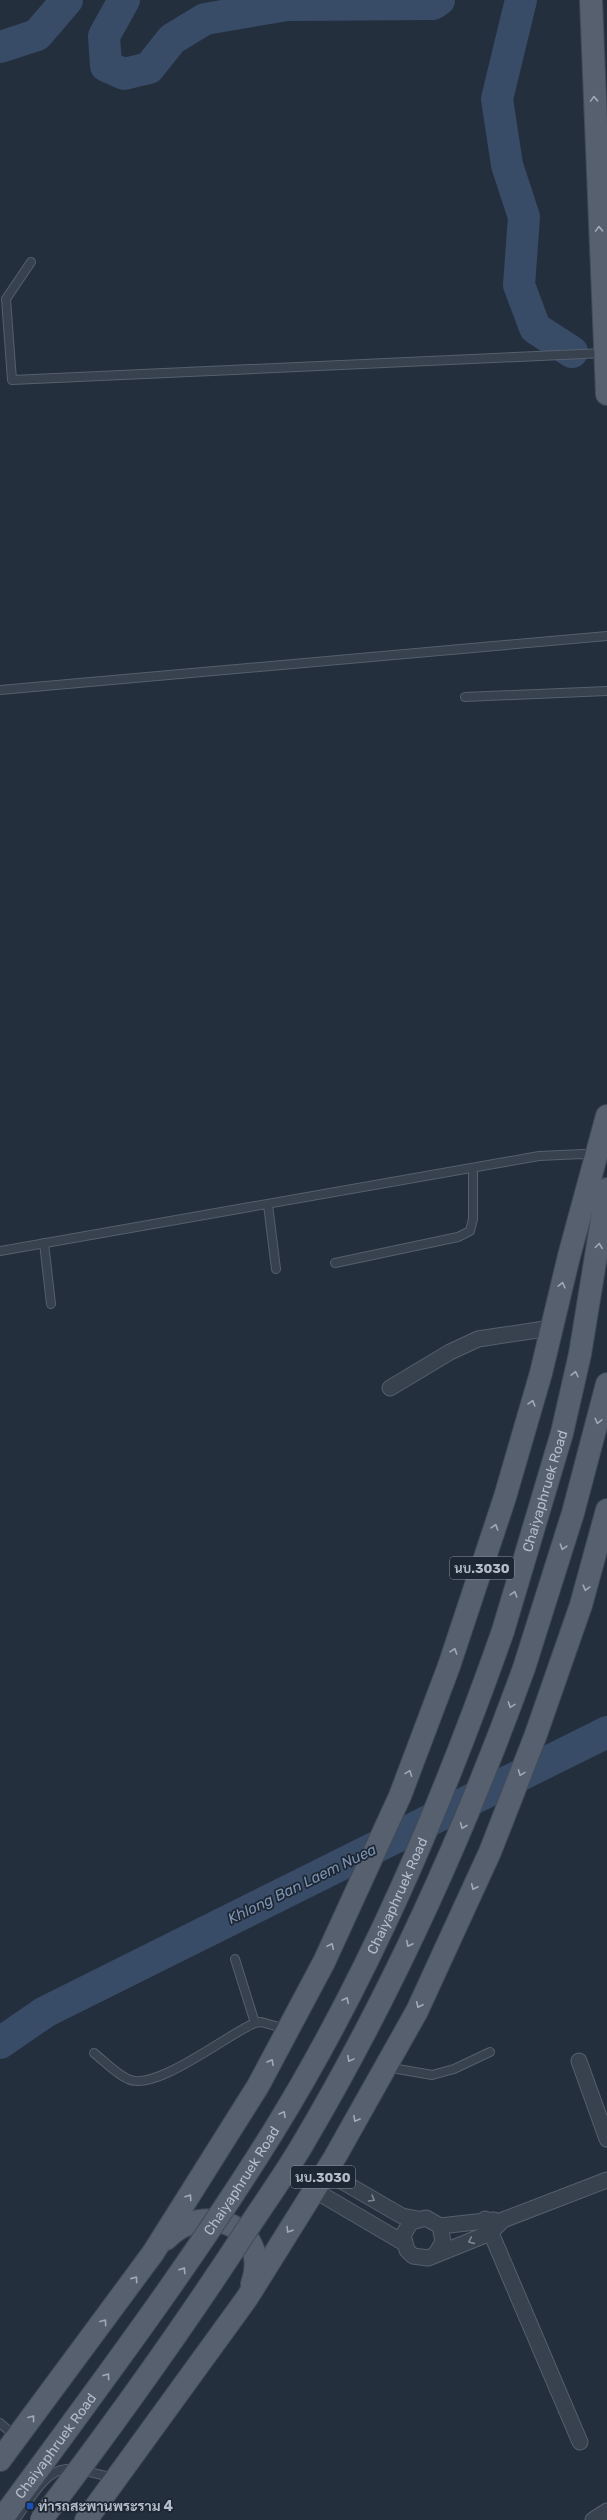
<svg xmlns="http://www.w3.org/2000/svg" width="607" height="2520" font-family="Rubik,Sarabun,sans-serif">
<style>
.lines{fill:none;stroke-linecap:round;stroke-linejoin:round}
.river{stroke:#394c67;stroke-width:32}
.lane-casing{stroke:#565f6c;stroke-width:10}
.street-casing{stroke:#565f6c;stroke-width:17}
.primary-casing{stroke:#414a57;stroke-width:24}
.lane{stroke:#38414e;stroke-width:8}
.street{stroke:#38414e;stroke-width:15}
.primary{stroke:#56606e;stroke-width:22}
.primary-bridge-casing{stroke:#414a57;stroke-width:24;stroke-linecap:butt}
.primary-bridge{stroke:#56606e;stroke-width:22}
.oneway{stroke:#a1aab7}
.oneway2{stroke:#7c8592}
.transit-dot{fill:#1a4fb4;stroke:#1d2633;stroke-width:1.5}
.labels{text-anchor:middle;stroke-width:3.5;stroke-linejoin:round;paint-order:stroke}
.shield{fill:#1d2633;stroke:#878f9c;stroke-width:1}
.shield-label{font-size:13px;font-weight:bold;fill:#b4bcc9}
.street-label{font-size:14px;fill:#b4bcc9;stroke:#1d2633}
.poi-label{font-size:14px;font-weight:bold;fill:#b4bcc9;stroke:#1d2633;text-anchor:start}
.water-label{font-size:15px;font-style:italic;fill:#7c92b1;stroke:#1d2633}
</style>
<rect width="100%" height="100%" fill="#242f3e"/>
<g class="lines">
<!-- river -->
<path class="river" d="M124,0L104,36L106,66L124,74L149,68L172,39L205,19L287,5L433,4L439,0
M521,0L497,99L507,165L524,217L519,285L535,328L572,352
M0,47L37,35L67,0
M0,2043L45,2012L607,1732"/>
<defs>
<path id="lane" d="M31,262L6,299L12,380L604,353
M0,690L607,636
M465,697L607,691
M268,1205L276,1269
M44,1243L51,1304
M0,1251L539,1156L583,1154L595,1156
M335,1263L458,1237L470,1231L473,1219V1168
M235,1959L255,2023
M94,2053C104,2061 116,2074 128,2079C155,2093 229,2033 255,2023L261,2022L286,2029
M386,2067L432,2075L454,2069L490,2052
M0,2423L16,2437
M15,2520C28,2504 43,2471 66,2469C81,2468 100,2475 114,2478"/>
<path id="street" d="M390,1388L450,1352L478,1339L551,1328
M579,2061L607,2139
M326,2172L402,2216L418,2219
M314,2190L404,2243
M485,2219L580,2442
M440,2226L494,2220
M435,2255L443,2242L440,2226L426,2218L411,2222L403,2235L407,2250L413,2256L428,2258L490,2233L503,2220L607,2180
M593,2520L607,2511"/>
<g id="primary">
<path d="M591,0L607,394"/>
<path id="s1" d="M503,1631L562,1433L580,1354L607,1189"/>
<path d="M524,1668L573,1513L607,1384"/>
<path d="M166,2239C204,2199 272,2227 252,2284"/>
<path d="M0,2460L153,2253L258,2086L324,1962L400,1796L449,1666L505,1497L541,1373L569,1256L607,1116"/>
<path d="M86,2520L247,2298L335,2157L417,2011L490,1852L535,1737L581,1605L607,1510"/>
</g>
</defs>
<!-- lane casing -->
<use href="#lane" class="lane-casing"/>
<!-- street casing -->
<use href="#street" class="street-casing"/>
<!-- primary casing -->
<use href="#primary" class="primary-casing"/>
<!-- lane -->
<use href="#lane" class="lane"/>
<!-- street -->
<use href="#street" class="street"/>
<!-- primary -->
<use href="#primary" class="primary"/>
<defs>
<g id="primary-bridge">
<path id="s2" d="M1,2520C94,2393 190,2266 273,2132C370,1975 442,1804 503,1631"/>
<path d="M41,2520C112,2427 180,2332 244,2234C263,2205 283,2177 301,2147C391,1995 464,1834 524,1668"/>
</g>
</defs>
<!-- primary-bridge casing -->
<use href="#primary-bridge" class="primary-bridge-casing"/>
<!-- primary-bridge -->
<use href="#primary-bridge" class="primary-bridge"/>
</g>
<!-- one-way arrows -->
<defs><path id="oneway-chevron" d="M-2-3.5L2.5 0L-2 3.5" fill="none" stroke-width="1.6" stroke-linecap="round" stroke-linejoin="round"/></defs>
<g class="oneway">
<use href="#oneway-chevron" transform="translate(594 99) rotate(-92)"/>
<use href="#oneway-chevron" transform="translate(599 229) rotate(-92)"/>
<use href="#oneway-chevron" transform="translate(599 1246) rotate(-82)"/>
<use href="#oneway-chevron" transform="translate(562 1285) rotate(-76)"/>
<use href="#oneway-chevron" transform="translate(575 1374) rotate(-77)"/>
<use href="#oneway-chevron" transform="translate(532 1403) rotate(-74)"/>
<use href="#oneway-chevron" transform="translate(598 1421) rotate(104)"/>
<use href="#oneway-chevron" transform="translate(495 1527) rotate(-72)"/>
<use href="#oneway-chevron" transform="translate(563 1547) rotate(107)"/>
<use href="#oneway-chevron" transform="translate(586 1588) rotate(105)"/>
<use href="#oneway-chevron" transform="translate(514 1594) rotate(-73)"/>
<use href="#oneway-chevron" transform="translate(454 1651) rotate(-72)"/>
<use href="#oneway-chevron" transform="translate(511 1705) rotate(110)"/>
<use href="#oneway-chevron" transform="translate(409 1773) rotate(-69)"/>
<use href="#oneway-chevron" transform="translate(521 1773) rotate(111)"/>
<use href="#oneway-chevron" transform="translate(463 1826) rotate(112)"/>
<use href="#oneway-chevron" transform="translate(474 1887) rotate(115)"/>
<use href="#oneway-chevron" transform="translate(409 1944) rotate(117)"/>
<use href="#oneway-chevron" transform="translate(331 1946) rotate(-65)"/>
<use href="#oneway-chevron" transform="translate(346 2000) rotate(-63)"/>
<use href="#oneway-chevron" transform="translate(419 2005) rotate(115)"/>
<use href="#oneway-chevron" transform="translate(350 2059) rotate(118)"/>
<use href="#oneway-chevron" transform="translate(271 2062) rotate(-61)"/>
<use href="#oneway-chevron" transform="translate(283 2114) rotate(-60)"/>
<use href="#oneway-chevron" transform="translate(356 2119) rotate(119)"/>
<use href="#oneway-chevron" transform="translate(189 2197) rotate(-57)"/>
<use href="#oneway-chevron" transform="translate(289 2230) rotate(122)"/>
<use href="#oneway-chevron" transform="translate(183 2270) rotate(-57)"/>
<use href="#oneway-chevron" transform="translate(135 2279) rotate(-55)"/>
<use href="#oneway-chevron" transform="translate(104 2322) rotate(-54)"/>
<use href="#oneway-chevron" transform="translate(107 2376) rotate(-54)"/>
<use href="#oneway-chevron" transform="translate(32 2418) rotate(-53)"/>
</g>
<g class="oneway2">
<use href="#oneway-chevron" transform="translate(372 2199) rotate(31)"/>
<use href="#oneway-chevron" transform="translate(471 2241) rotate(156)"/>
</g>
<!-- markers -->
<rect class="transit-dot" x="26" y="2502" width="8" height="8" rx="2"/>
<g class="labels">
<!-- shield labels -->
<g class="shield">
<rect x="450" y="1557" width="64" height="22" rx="3"/>
<rect x="291" y="2166" width="64" height="22" rx="3"/>
</g>
<g class="shield-label">
<text x="482" y="1573">นบ.3030</text>
<text x="323" y="2182">นบ.3030</text>
</g>
<!-- street labels -->
<g class="street-label">
<text dy="5" stroke="none"><textPath href="#s1" startOffset="146">Chaiyaphruek Road</textPath></text>
<text dy="5" stroke="none"><textPath href="#s2" startOffset="741">Chaiyaphruek Road</textPath></text>
<text dy="5" stroke="none"><textPath href="#s2" startOffset="416">Chaiyaphruek Road</textPath></text>
<text dy="5" stroke="none"><textPath href="#s2" startOffset="92">Chaiyaphruek Road</textPath></text>
</g>
<!-- poi labels -->
<g class="poi-label">
<text x="38" y="2511">ท่ารถสะพานพระราม 4</text>
</g>
<!-- water labels -->
<g class="water-label">
<text transform="translate(302 1884) rotate(-26)" y="5">Khlong Ban Laem Nuea</text>
</g>
</g>
</svg>
